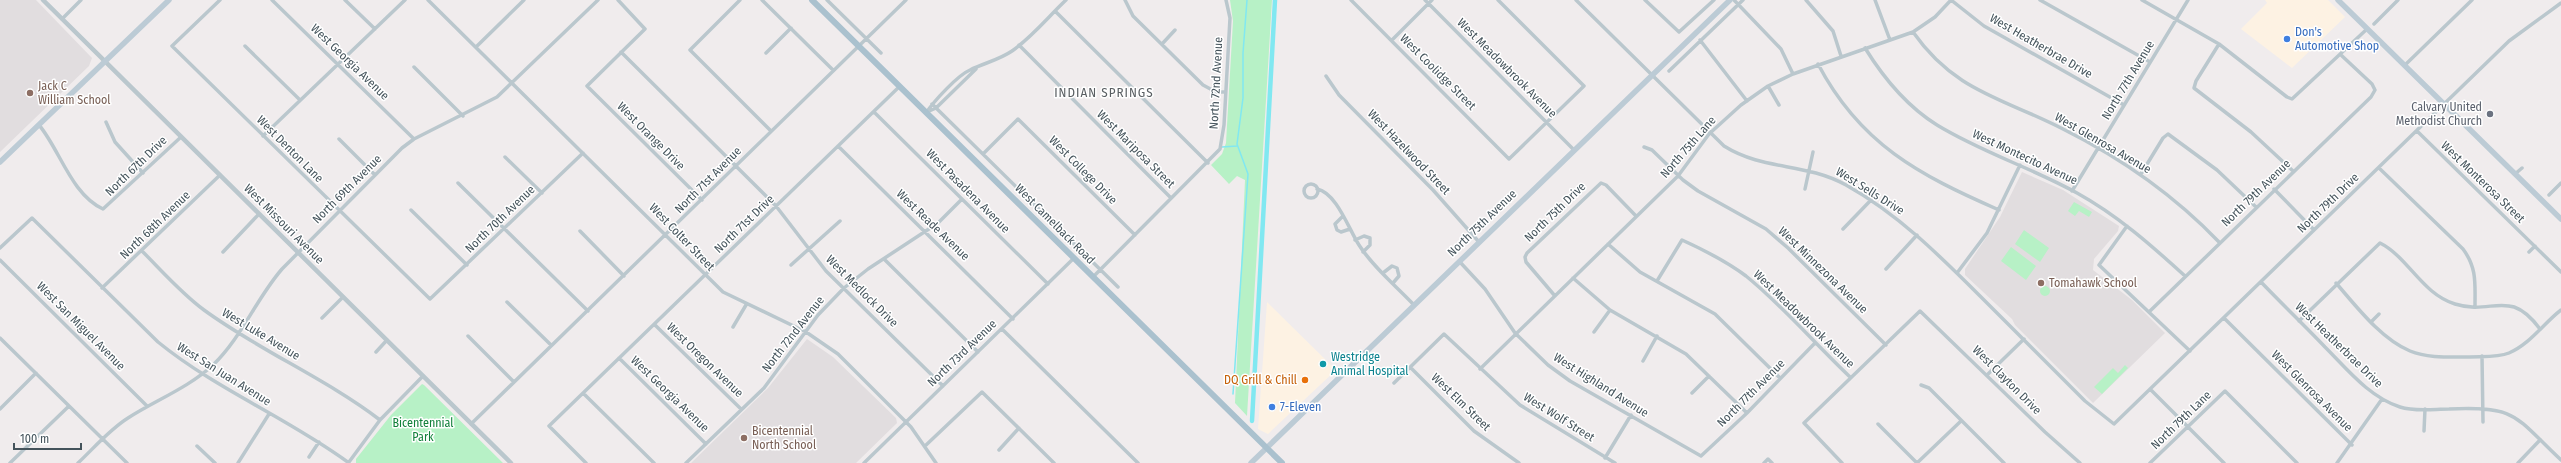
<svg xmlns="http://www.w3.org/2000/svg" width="2561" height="463" font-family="'Fira Sans Condensed',sans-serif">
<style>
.commercial{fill:#fdf2e3}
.education{fill:#e1dddf}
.green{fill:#b7f1c6}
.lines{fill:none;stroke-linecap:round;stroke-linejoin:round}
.stream{stroke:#81e8f1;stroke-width:1.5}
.canal{stroke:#81e8f1;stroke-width:4.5}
.minor{stroke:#bac7cd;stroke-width:3.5}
.tertiary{stroke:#bac7cd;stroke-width:4.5}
.secondary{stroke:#bccbd5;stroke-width:5.5}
.primary{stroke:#aac1ce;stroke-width:6}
.shop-dot{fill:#3f7fe0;stroke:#fff;stroke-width:1.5}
.education-dot{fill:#8d6e63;stroke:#fff;stroke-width:1.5}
.worship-dot{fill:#6b7280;stroke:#fff;stroke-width:1.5}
.culture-dot{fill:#0f9aa8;stroke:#fff;stroke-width:1.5}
.food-dot{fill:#e8710a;stroke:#fff;stroke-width:1.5}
.labels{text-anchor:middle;stroke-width:3;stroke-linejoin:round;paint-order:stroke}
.shop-label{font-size:12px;fill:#366cbe;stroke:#fff;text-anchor:start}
.street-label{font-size:12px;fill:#44535b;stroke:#fff}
.education-label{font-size:12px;fill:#785e54;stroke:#fff;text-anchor:start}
.worship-label{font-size:12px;fill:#5b616d;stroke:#fff;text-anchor:end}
.culture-label{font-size:12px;fill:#0d838f;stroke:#fff;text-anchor:start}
.food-label{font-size:12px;fill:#c56008;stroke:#fff;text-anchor:end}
.park-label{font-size:12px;fill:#11803a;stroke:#fff}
.neighbourhood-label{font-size:13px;letter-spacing:1px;fill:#595e62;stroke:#fff}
</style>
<rect width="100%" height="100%" fill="#f0eced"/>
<!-- commercial -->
<path class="commercial" d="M2265,0H2328L2345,17L2292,68L2241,29L2267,3Z
M1267,302L1336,370L1268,434L1258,429Z"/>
<!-- education -->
<path class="education" d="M0,0H36L92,58L89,66L0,152Z
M2022,172L2063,190L2119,226L2118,231L2094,259L2093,270L2132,300L2165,333L2093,403L2015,325L2012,319L1965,275V269L2000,217Z
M807,339L833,357L896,418L897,423L856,463H691L768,388Z"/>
<!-- green -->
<path class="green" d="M1230,0H1272L1247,416L1235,403L1245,180L1237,176L1229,184L1211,165L1222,154L1226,143L1233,21Z
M2074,202L2092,212L2089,217L2079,211L2075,216L2068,211Z
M2024,230L2049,248L2040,262L2015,244Z
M2011,247L2036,266L2026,280L2001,261Z
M2040 291a5 5 0 1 1 10 0a5 5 0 1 1-10 0Z
M2125,365L2128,368L2102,394L2094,387L2113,368L2118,373Z
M422,384L424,385L503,463H356V459L391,415Z"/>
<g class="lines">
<!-- stream -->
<path class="stream" d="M1222,147L1237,146
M1233,394L1248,174L1237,144L1243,98V53L1247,0"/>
<!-- canal -->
<path class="canal" d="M1252,421L1275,0"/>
<!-- minor -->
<path class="minor" d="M220,0L172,46L430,299L583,153
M272,0L414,139
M345,0L375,29
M428,0L723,292L806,332L838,354L911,427L936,463
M618,0L645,29L587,86L702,200
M740,0L690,50L771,131
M762,0L833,70
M827,0L881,53
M1125,0L1133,16L1203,85L1216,92H1226
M1351,0L1509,159L1584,86L1498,0
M1425,0L1574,150
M1576,0L1724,146C1764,171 1804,162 1846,185C1898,214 1939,255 1980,296C2015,331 2050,366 2085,401L2114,424L2509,41L2561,3
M1645,0L1679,32L1714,0
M1734,0L1781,49L1793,74
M1806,0L1833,31L1841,56
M1875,0L1890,40
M1951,0L1984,26L2124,105
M2040,0L2150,62
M2142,0L2219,44L2287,97L2292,99L2367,29
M1055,11L1208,163
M62,19L81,0
M2374,24L2398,0
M1913,32C1955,92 2003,98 2063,129C2121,158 2174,195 2219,242
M1392,40L1432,0
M1700,40L1747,101
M1162,44L1175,30
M2219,44L2196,81L2194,88L2251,132L2293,171
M1019,45L1171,198
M245,46L300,100
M476,47L524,0
M1865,48C1883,77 1908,107 1937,125C1981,152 2032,168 2077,193C2117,215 2151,245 2185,276
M621,52L776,206L826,271L943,386
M766,53L791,28
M1818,64C1860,144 1919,175 1999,210
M2405,65L2472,0
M414,67L463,116
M1669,71L1743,0
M1326,76L1339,95L1433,190L1479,242
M1768,86L1779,105
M932,104L1118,287
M874,112L1048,284
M927,112L936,108L976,69
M926,113C934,101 958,75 970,70C984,63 999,60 1012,51C1032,37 1048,17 1066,0
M106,122L115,142L143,173
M39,125C60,150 71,194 103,209L181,137
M2417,131L2561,272
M263,136L405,0
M339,139L375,175
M838,146L1013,319
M1644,147L1652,150L1683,180L1698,191L1766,229L1788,248L1886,345
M983,154L1018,119L1135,235
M505,157L542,193
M2379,168L2463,249C2477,268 2475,283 2475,306
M2141,174L2163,138L2168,134L2217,170L2256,207
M2515,174L2522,168
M458,183L588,311
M1304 191a7 7 0 1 1 14 0a7 7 0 1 1-14 0Z
M1317,189C1337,193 1349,230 1359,245C1373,267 1396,286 1414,305
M1805,189L1813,152
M2274,189L2314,230
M2072,191L2188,0
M2549,195L2561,183
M411,210L467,265
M1343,216L1335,224L1337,230L1341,232L1350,229
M2127,226L2099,265L2190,351
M1843,229L1871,200
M580,231L624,276
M1355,240L1364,236L1370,238V245L1363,252
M1608,244L1640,272L1715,314L1780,378
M0,248L32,218L158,342C217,390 288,418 349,463
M142,251C162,271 181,293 204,310C260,351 325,378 380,420
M223,252L259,214
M2529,252L2535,246
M884,259L978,352
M0,260L147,406
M1459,261L1485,289L1515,333L1548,365L1570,381L1701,456L1747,413L1815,343
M791,265L840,221
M1886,269L1917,235
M1383,273L1392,266L1397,268L1399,276L1393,283
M1957,273L1987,233L2020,165
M1093,277L1220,149L1224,125L1230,18L1226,0
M1573,278L1610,310L1686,354L1747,413
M1657,281L1682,240C1704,250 1726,261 1746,276C1783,306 1815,344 1850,377
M2261,282C2282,304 2304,325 2325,347C2347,369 2369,397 2400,407C2415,412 2434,409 2449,409C2518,406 2514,416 2561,460
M2336,283C2356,306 2381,339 2410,351C2427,358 2448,357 2467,357C2481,356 2497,358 2509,353C2530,344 2543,324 2561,310
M102,288L220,175
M1555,296L1526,262L1525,257L1527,253L1601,183L1606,185L1636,216
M507,302L551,345
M2150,311L2371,97L2375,90L2372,84L2341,55
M322,318L343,297
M2224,318L2352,445
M2299,321L2380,243C2408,257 2422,294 2455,304C2493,316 2509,287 2540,329
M2372,321L2379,314
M655,325L741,409
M733,327L746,305
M1002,329L1138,463
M1594,332L1610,310
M468,336L514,382
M0,338L127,463
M376,352L387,340
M2482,356L2483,422
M619,358L706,444
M1643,361L1657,336
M1410,367L1474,431L1519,463
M1480,369L1678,176L1709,134L1741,105L1768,86L1793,74L1913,32L1935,17L1951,0
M1987,375L2024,339
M1394,383L1444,334L1520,405L1615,463
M1921,385L1929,388L2004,463
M2150,389L2224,463
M583,393L654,463
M1692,393L1709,376
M0,409L36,373
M471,424L906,0
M1878,424L1917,463
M2424,431L2425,409
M197,446L215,463
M925,446L982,392L1054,463
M999,450L1019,428
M309,457L319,442
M1605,458L1631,415
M349,462L380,420L423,376
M10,463L69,406
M78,463C94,448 109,430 128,418C156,400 188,388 213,365C242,337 256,299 282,269L402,148L414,139L497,97L598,0
M238,463L269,414
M586,463L549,426L900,86
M686,463L764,388L818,315L844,288L868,269L938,223L962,199
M864,463L1074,258
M1764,463L1768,459L1772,463
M1842,463L1804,423L1920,311L2045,432L2080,463
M1917,463L1961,421
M2150,463L2225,391L2297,463
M2337,463L2382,399
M2518,463L2540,440"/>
<!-- tertiary -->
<path class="tertiary" d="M43,0L511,463"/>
<!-- secondary -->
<path class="secondary" d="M2338,0L2561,219
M0,162L169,0
M1251,463L1730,0"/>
<!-- primary -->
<path class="primary" d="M812,0L1282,463"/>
</g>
<!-- markers -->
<g class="shop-dot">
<circle cx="2287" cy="39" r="4"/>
<circle cx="1272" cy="407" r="4"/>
</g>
<g class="education-dot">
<circle cx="30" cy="93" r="4"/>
<circle cx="2041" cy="283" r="4"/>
<circle cx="744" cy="438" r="4"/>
</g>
<circle class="worship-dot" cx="2490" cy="114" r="4"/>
<circle class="culture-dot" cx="1323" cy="364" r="4"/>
<circle class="food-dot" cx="1305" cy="380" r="4"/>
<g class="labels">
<!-- shop labels -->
<g class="shop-label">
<text x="2295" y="36">Don's<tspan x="2295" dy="14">Automotive Shop</tspan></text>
<text x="1280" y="411">7-Eleven</text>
</g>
<!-- street labels -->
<g class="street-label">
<text transform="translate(2041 46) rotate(30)" y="4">West Heatherbrae Drive</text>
<text transform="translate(350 62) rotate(44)" y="4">West Georgia Avenue</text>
<text transform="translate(1507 68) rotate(45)" y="4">West Meadowbrook Avenue</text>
<text transform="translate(1438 72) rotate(45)" y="4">West Coolidge Street</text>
<text transform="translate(2128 80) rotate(-59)" y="4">North 77th Avenue</text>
<text transform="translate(1216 83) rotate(-87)" y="4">North 72nd Avenue</text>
<text transform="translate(651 136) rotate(45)" y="4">West Orange Drive</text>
<text transform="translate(2103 143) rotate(30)" y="4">West Glenrosa Avenue</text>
<text transform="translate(1688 147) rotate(-49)" y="4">North 75th Lane</text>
<text transform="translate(290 149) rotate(45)" y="4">West Denton Lane</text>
<text transform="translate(1136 149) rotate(45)" y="4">West Mariposa Street</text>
<text transform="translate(1409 152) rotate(46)" y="4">West Hazelwood Street</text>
<text transform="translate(2025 157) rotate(25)" y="4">West Montecito Avenue</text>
<text transform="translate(136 166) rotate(-44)" y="4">North 67th Drive</text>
<text transform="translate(1083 170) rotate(45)" y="4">West College Drive</text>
<text transform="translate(708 180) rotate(-45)" y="4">North 71st Avenue</text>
<text transform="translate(2483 182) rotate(44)" y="4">West Monterosa Street</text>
<text transform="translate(347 189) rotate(-45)" y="4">North 69th Avenue</text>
<text transform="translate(968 191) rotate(45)" y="4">West Pasadena Avenue</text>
<text transform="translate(1870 191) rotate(32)" y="4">West Sells Drive</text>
<text transform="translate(2256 193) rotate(-44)" y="4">North 79th Avenue</text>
<text transform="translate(2328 203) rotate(-44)" y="4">North 79th Drive</text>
<text transform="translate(1555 212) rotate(-44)" y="4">North 75th Drive</text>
<text transform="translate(500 219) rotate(-44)" y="4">North 70th Avenue</text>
<text transform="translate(1482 223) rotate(-44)" y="4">North 75th Avenue</text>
<text transform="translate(284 224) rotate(45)" y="4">West Missouri Avenue</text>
<text transform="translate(744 224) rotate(-44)" y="4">North 71st Drive</text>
<text transform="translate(1055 224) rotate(45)" y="4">West Camelback Road</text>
<text transform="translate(155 225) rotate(-44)" y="4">North 68th Avenue</text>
<text transform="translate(933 225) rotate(44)" y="4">West Reade Avenue</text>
<text transform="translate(682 237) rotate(46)" y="4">West Colter Street</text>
<text transform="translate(1823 270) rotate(44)" y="4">West Minnezona Avenue</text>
<text transform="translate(862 291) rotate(45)" y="4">West Medlock Drive</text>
<text transform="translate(1804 319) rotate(44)" y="4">West Meadowbrook Avenue</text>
<text transform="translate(81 326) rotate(45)" y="4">West San Miguel Avenue</text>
<text transform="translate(261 334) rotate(31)" y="4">West Luke Avenue</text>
<text transform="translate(793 334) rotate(-52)" y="4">North 72nd Avenue</text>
<text transform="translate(2339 345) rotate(44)" y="4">West Heatherbrae Drive</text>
<text transform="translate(962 353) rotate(-44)" y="4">North 73rd Avenue</text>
<text transform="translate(705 360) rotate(44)" y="4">West Oregon Avenue</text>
<text transform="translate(224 374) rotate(32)" y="4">West San Juan Avenue</text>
<text transform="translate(2007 380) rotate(45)" y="4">West Clayton Drive</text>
<text transform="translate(1601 385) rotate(32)" y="4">West Highland Avenue</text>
<text transform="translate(2312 391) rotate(45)" y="4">West Glenrosa Avenue</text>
<text transform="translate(1751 393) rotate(-45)" y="4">North 77th Avenue</text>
<text transform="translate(670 394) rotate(44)" y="4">West Georgia Avenue</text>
<text transform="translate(1461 402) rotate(44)" y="4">West Elm Street</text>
<text transform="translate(1559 417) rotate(32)" y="4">West Wolf Street</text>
<text transform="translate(2181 420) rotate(-44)" y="4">North 79th Lane</text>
</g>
<!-- education labels -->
<g class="education-label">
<text x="38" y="90">Jack C<tspan x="38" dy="14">William School</tspan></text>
<text x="2049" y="287">Tomahawk School</text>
<text x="752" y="435">Bicentennial<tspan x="752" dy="14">North School</tspan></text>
</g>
<!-- worship labels -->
<g class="worship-label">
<text x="2482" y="111">Calvary United<tspan x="2482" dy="14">Methodist Church</tspan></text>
</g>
<!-- culture labels -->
<g class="culture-label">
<text x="1331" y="361">Westridge<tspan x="1331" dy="14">Animal Hospital</tspan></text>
</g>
<!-- food labels -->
<g class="food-label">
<text x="1297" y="384">DQ Grill &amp; Chill</text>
</g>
<!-- park labels -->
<g class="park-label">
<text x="423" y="427">Bicentennial<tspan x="423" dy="14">Park</tspan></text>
</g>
<!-- neighbourhood labels -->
<g class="neighbourhood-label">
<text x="1104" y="97">INDIAN SPRINGS</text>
</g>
</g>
<!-- scale -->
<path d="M14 443v6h67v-6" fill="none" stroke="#44535b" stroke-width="2"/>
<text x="20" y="443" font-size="12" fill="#44535b" stroke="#ffffff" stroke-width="3" paint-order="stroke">100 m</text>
</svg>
